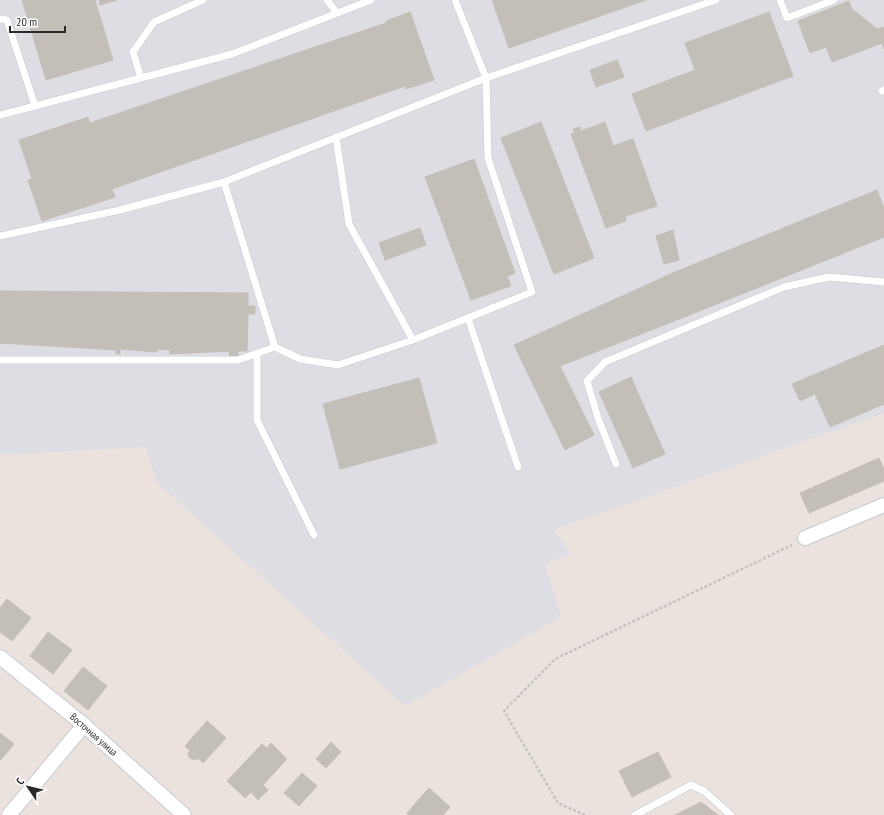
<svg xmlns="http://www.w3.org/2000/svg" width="884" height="815" font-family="'PT Sans Narrow',sans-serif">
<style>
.industrial{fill:#dedde4}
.building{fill:#c3beb8;stroke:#c6beb7}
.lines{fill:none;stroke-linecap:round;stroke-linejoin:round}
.service-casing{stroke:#c5cad2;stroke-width:8}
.minor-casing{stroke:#c5cad2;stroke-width:16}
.path{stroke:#c3c3c3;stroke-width:2.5;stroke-dasharray:3 2;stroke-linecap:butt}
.service{stroke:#fff;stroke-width:7}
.minor{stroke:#fff;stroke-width:14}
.labels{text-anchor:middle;stroke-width:4;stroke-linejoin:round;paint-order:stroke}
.street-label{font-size:10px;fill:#2a2a2a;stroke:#fff}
</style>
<rect width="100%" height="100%" fill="#ebe2dd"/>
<!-- industrial -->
<path class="industrial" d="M0,0H884V413L553,530L572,554L545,563L561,617L405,706L157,483L146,447L0,455Z"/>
<!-- building -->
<path class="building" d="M22,0H95L113,60L46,80Z
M99,0H117L100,5Z
M492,0H646L509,48Z
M849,1L852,9L877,29L884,27V49L882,43L832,62L826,47L810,53L798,21Z
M410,12L434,80L406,89L405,86L112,189L115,197L42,221L28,180L32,179L19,140L88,117L90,123L386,23V21Z
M769,12L793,76L646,131L632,94L695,70L685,43Z
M617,60L624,77L596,87L590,70Z
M541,122L594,258L554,274L501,138Z
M605,122L613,146L633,139L657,206L626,216V221L606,228L571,134L575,133L573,129L580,127L581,131Z
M474,159L515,273L507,276L511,286L471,300L425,177Z
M877,190L884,208V237L692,314L675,272Z
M420,228L426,245L385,260L379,243Z
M673,230L679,260L664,264L656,236Z
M675,272L692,314L560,366L594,435L565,450L514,345Z
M0,291L248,293V306H255V314H248L247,351H238V357L230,358L229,351L170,354V350L158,349L157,352L120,349V354H116V350L0,343Z
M884,345V404L830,427L815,394L800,401L792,384Z
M631,377L665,454L633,468L599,392Z
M419,378L437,443L340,469L323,404Z
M879,458L884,470V481L809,513L800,493Z
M7,599L31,618L12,641L0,632V608Z
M48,632L72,650L53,674L30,656Z
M83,667L107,686L88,710L64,691Z
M207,721L226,738L203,763L198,758L196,760L192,759L189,757L188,753L190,751L185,746Z
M0,733L14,744L0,761Z
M331,742L341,752L326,768L316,759Z
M271,743L287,759L263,785L268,790L258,800L251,792L245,798L227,781L262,744L267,748Z
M658,752L671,777L632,797L619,771Z
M302,773L317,786L299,806L284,793Z
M429,788L450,807L443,815L440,814L439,815H409L407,813Z
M701,802L718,815H675Z"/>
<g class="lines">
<defs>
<path id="service" d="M327,0L337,13
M455,0L486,78L716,0
M780,0L787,18L834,0
M0,19L7,20L35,106
M141,78L133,52L154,22L203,0
M882,91L884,90
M0,115L232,54L371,0
M336,137L349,224L413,340
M0,236L120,210L224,182
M468,318L518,467
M257,354V420L314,535
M0,360H238L275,347L224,182L486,78L488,158L532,292L413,340L338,365L300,359L275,347
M616,464L598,418L587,381L605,362L784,287L829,277L884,282
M635,815L691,785L704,791L731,815"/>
<path id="minor" d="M805,538L884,505
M0,657L84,725L184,815
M9,815L84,725"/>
</defs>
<!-- service casing -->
<use href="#service" class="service-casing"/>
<!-- minor casing -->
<use href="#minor" class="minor-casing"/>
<!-- path -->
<path class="path" d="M585,815L558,803L504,711L555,659L792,545"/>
<!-- service -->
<use href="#service" class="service"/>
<!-- minor -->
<use href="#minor" class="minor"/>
</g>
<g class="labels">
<!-- street labels -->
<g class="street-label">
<text transform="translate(94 734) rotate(41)" y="4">Восточная улица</text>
</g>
</g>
<!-- north arrow -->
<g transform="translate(28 787) rotate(305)" stroke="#ffffff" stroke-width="3" paint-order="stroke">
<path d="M0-3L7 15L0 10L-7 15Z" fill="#2a2a2a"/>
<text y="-6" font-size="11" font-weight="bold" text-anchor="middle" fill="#2a2a2a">С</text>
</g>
<!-- scale -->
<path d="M10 26v6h55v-6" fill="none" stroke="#2a2a2a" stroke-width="2"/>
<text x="16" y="26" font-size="12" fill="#2a2a2a" stroke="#ffffff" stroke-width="3" paint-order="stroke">20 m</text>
</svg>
